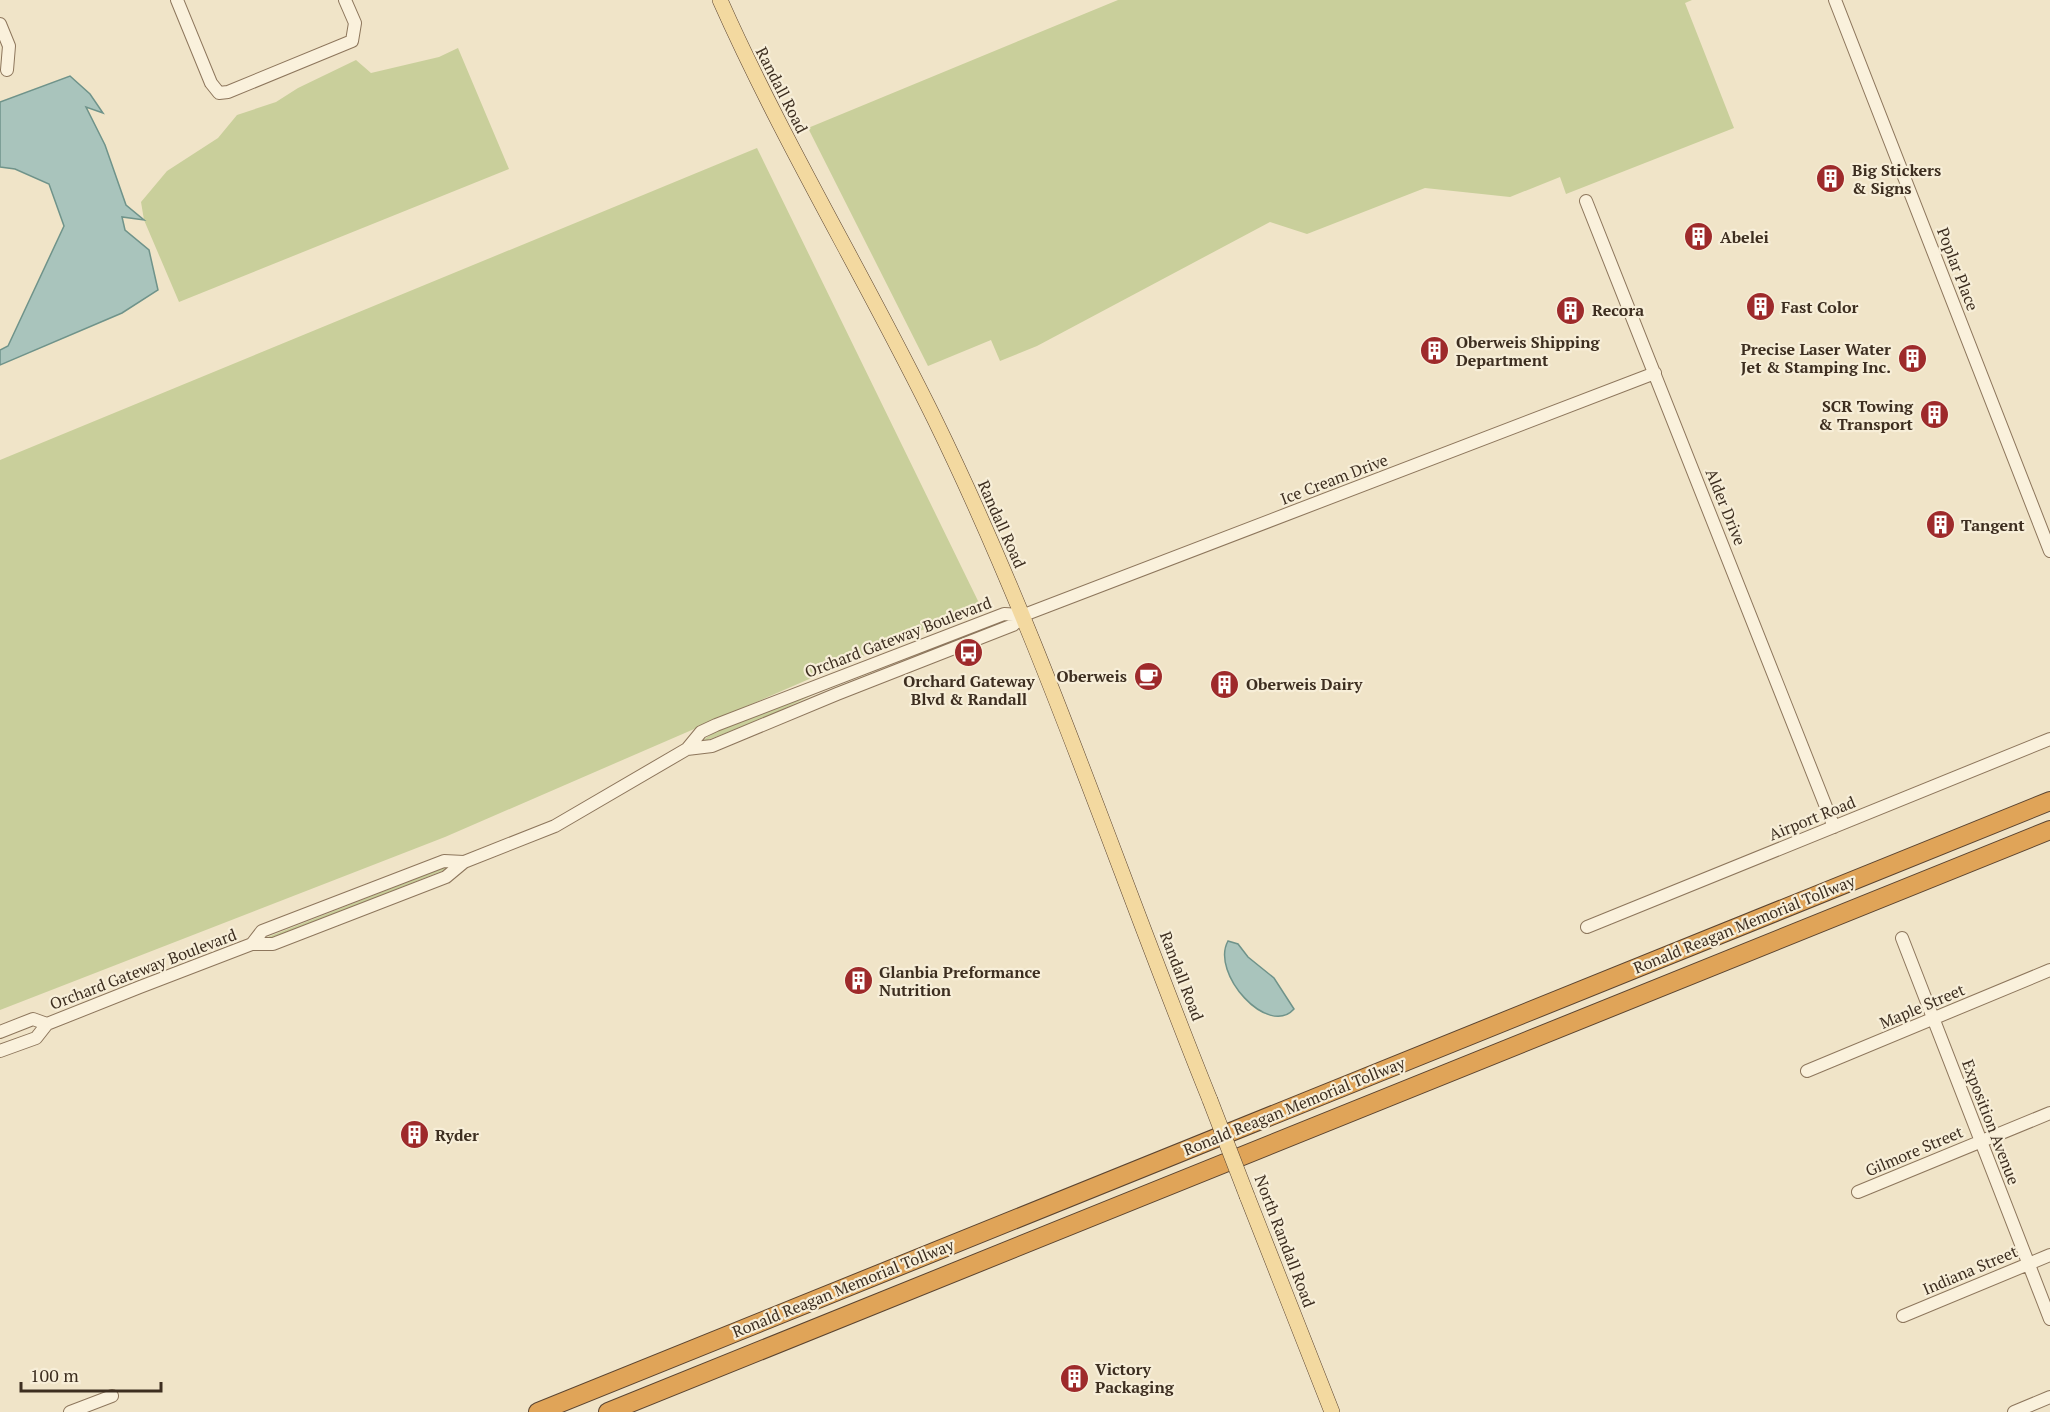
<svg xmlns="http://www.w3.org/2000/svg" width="2050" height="1412" font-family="'PT Serif',serif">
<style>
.green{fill:#c9cf9b}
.water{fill:#a9c4bc;stroke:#6f938a;stroke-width:1.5}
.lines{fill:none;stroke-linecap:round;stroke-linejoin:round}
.minor-casing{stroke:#8d765c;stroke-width:14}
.major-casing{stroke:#5b4430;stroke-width:16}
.highway-casing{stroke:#5b4430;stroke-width:20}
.minor{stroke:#faf1dc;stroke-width:12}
.major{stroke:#f3d9a0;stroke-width:15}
.highway{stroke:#e0a458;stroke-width:18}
.major-bridge-casing{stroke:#5b4430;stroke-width:16;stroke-linecap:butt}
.major-bridge{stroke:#f3d9a0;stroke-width:15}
.labels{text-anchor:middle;stroke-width:4.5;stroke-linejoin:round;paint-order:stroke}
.street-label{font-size:16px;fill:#3d2e20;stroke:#f7eed8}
.poi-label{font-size:16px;font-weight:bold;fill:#3d2e20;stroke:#f7eed8;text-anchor:start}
</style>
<rect width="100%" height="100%" fill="#f0e4c8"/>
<!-- green -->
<path class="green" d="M1118,0H1692L1685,3L1734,128L1566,194L1560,177L1510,197L1425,188L1307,234L1270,222L1037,346L1000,361L991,340L928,366L808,128Z
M458,48L509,169L179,302L144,220L141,202L167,171L218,138L237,115L276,102L298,88L356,60L371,73L439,57Z
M757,148L980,605L445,837L0,1010V460Z
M825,689L767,717L697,744L718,730Z
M456,863L457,865L261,943L260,940Z"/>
<!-- water -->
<path class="water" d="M70,76L90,94L103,113L86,107L105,145L126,205L144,220L122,217L125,230L149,250L158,290L122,313L0,365V350L8,346L64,226L49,184L15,169L0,167V102Z
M1228,941L1238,944L1248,957L1274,978L1294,1009C1268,1038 1210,973 1228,941Z"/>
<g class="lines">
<defs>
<path id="minor" d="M177,0L211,83L219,93L228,92L352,41L355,23L345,0
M1835,0L2050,551
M0,24L9,46L7,70
M1586,201L1834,827
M687,749L712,746L837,694L1013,625L1024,615L1655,373
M1587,927L2050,739
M1902,938L2050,1319
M252,944L262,931L444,861L464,862
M0,1032L33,1019L47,1024
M0,1051L36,1038L47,1024L140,987L252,944H273L446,877L464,862L555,826L687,749L701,732L716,725L1004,614L1024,615
M1807,1071L2050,970
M1858,1192L2050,1113
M1903,1316L2050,1255
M70,1412L112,1396
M2014,1412L2050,1397"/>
<path id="major" d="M720,0C784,144 866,279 935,420C1043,641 1118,873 1210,1100
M1247,1196L1332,1412"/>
<path id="highway" d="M538,1412L2050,801
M608,1412L2050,830"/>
</defs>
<!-- minor casing -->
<use href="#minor" class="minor-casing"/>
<!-- major casing -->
<use href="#major" class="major-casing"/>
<!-- highway casing -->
<use href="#highway" class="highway-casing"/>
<!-- minor -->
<use href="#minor" class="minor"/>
<!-- major -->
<use href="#major" class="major"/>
<!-- highway -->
<use href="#highway" class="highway"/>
<defs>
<path id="major-bridge" d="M1210,1100L1247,1196"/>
</defs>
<!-- major-bridge casing -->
<use href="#major-bridge" class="major-bridge-casing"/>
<!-- major-bridge -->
<use href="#major-bridge" class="major-bridge"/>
</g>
<!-- icons -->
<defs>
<symbol id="building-disc" viewBox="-11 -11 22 22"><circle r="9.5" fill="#9e2a2b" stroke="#f7eed8"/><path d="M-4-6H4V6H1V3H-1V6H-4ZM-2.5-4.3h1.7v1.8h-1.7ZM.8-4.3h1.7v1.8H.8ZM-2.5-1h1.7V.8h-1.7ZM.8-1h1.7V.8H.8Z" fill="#fff"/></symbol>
<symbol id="bus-disc" viewBox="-11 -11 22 22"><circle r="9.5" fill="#9e2a2b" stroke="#f7eed8"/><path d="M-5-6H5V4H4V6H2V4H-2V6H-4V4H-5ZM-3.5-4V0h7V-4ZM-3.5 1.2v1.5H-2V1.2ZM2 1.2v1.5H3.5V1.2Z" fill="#fff"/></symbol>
<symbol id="cafe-disc" viewBox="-11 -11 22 22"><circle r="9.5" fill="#9e2a2b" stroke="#f7eed8"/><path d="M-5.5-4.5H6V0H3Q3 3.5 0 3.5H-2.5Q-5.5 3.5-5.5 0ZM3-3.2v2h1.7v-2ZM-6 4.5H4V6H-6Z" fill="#fff"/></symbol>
</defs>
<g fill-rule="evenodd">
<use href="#building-disc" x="1814" y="162" width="33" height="33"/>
<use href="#building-disc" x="1682" y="220" width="33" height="33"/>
<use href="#building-disc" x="1744" y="290" width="33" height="33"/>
<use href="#building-disc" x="1554" y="294" width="33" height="33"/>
<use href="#building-disc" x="1418" y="334" width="33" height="33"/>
<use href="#building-disc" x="1896" y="342" width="33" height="33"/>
<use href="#building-disc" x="1918" y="398" width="33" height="33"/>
<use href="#building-disc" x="1924" y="508" width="33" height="33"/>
<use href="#bus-disc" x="952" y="636" width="33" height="33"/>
<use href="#cafe-disc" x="1132" y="660" width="33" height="33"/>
<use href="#building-disc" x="1208" y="668" width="33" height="33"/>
<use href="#building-disc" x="842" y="964" width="33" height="33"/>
<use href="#building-disc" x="398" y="1118" width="33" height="33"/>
<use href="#building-disc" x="1058" y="1362" width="33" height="33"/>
</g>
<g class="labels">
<!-- street labels -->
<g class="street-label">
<text transform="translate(782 90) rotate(63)" y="6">Randall Road</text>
<text transform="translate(1958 269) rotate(69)" y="6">Poplar Place</text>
<text transform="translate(1334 479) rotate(-21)" y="6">Ice Cream Drive</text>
<text transform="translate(1726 507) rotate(68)" y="6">Alder Drive</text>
<text transform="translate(1002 524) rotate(66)" y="6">Randall Road</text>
<text transform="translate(898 637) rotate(-21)" y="6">Orchard Gateway Boulevard</text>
<text transform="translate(1812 818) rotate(-22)" y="6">Airport Road</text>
<text transform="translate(1744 924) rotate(-22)" y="6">Ronald Reagan Memorial Tollway</text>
<text transform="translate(143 969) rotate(-21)" y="6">Orchard Gateway Boulevard</text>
<text transform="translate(1182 976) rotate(69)" y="6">Randall Road</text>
<text transform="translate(1922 1006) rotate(-23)" y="6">Maple Street</text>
<text transform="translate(1294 1106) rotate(-22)" y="6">Ronald Reagan Memorial Tollway</text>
<text transform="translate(1991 1122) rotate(69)" y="6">Exposition Avenue</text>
<text transform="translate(1914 1151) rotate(-23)" y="6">Gilmore Street</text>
<text transform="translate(1285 1241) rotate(69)" y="6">North Randall Road</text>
<text transform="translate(1970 1270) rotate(-23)" y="6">Indiana Street</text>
<text transform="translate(843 1288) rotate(-22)" y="6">Ronald Reagan Memorial Tollway</text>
</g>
<!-- poi labels -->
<g class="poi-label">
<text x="1852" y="176">Big Stickers<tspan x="1852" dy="18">&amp; Signs</tspan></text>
<text x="1720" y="243">Abelei</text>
<text x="1781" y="313">Fast Color</text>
<text x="1592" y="316">Recora</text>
<text x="1456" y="348">Oberweis Shipping<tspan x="1456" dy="18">Department</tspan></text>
<text x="1891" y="355" text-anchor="end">Precise Laser Water<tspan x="1891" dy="18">Jet &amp; Stamping Inc.</tspan></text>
<text x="1913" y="412" text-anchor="end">SCR Towing<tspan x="1913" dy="18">&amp; Transport</tspan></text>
<text x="1961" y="531">Tangent</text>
<text x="1127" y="682" text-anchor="end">Oberweis</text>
<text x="969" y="687" text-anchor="middle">Orchard Gateway<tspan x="969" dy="18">Blvd &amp; Randall</tspan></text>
<text x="1246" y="690">Oberweis Dairy</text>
<text x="879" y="978">Glanbia Preformance<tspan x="879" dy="18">Nutrition</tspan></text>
<text x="435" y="1141">Ryder</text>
<text x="1095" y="1375">Victory<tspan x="1095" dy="18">Packaging</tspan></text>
</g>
</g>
<!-- scale -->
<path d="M21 1382v9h140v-9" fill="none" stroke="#3d2e20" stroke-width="3"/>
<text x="30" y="1382" font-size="18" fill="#3d2e20" stroke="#f7eed8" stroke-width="4.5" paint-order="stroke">100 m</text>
</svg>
